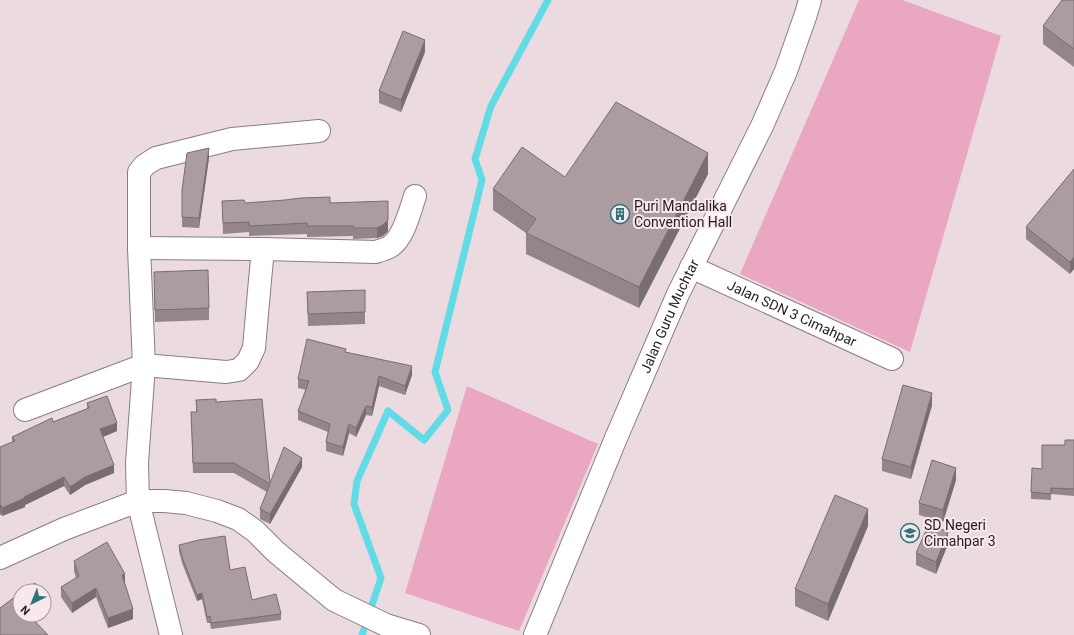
<svg xmlns="http://www.w3.org/2000/svg" width="1074" height="635" font-family="Roboto,sans-serif">
<style>
.green{fill:#eaa7c1}
.lines{fill:none;stroke-linecap:round;stroke-linejoin:round}
.stream{stroke:#61dbe5;stroke-width:7}
.minor-casing{stroke:#8b7c82;stroke-width:24}
.minor{stroke:#fff;stroke-width:22}
.wall{fill:#93868a}
.shaded-wall{fill:#786d71}
.building{fill:#ab9ca1;stroke:#786d71}
.labels{text-anchor:middle;stroke-width:4;stroke-linejoin:round;paint-order:stroke}
.poi-label{font-size:14px;fill:#231d1f;stroke:#f8e7ed;text-anchor:start}
.street-label{font-size:14px;fill:#231d1f;stroke:#f8e7ed}
</style>
<rect width="100%" height="100%" fill="#ebdae0"/>
<!-- green -->
<path class="green" d="M859,0H902L1001,36L910,352L740,274Z
M467,386L598,444L519,631L405,593Z"/>
<g class="lines">
<!-- stream -->
<path class="stream" d="M362,635L381,578L354,504L357,481L388,411L424,440L448,410L435,372L482,180L475,159L491,106L548,0"/>
<defs>
<g id="minor">
<path d="M139,248L263,249L376,252C380,250 387,249 391,246C404,237 410,211 415,196"/>
<path id="s1" d="M691,267L892,359"/>
<path d="M25,410L144,365L226,372L239,370L248,361L254,348L260,280L263,249"/>
<path d="M0,558L64,529L138,501H164L186,503L217,511L238,519L255,531L276,552L334,600L386,625L419,635"/>
<path d="M171,635L138,501L137,463L144,365L139,248V172L145,165L156,158L232,139L319,131"/>
<path id="s2" d="M535,635L616,438L678,294L762,126L786,71L806,14L810,0"/>
</g>
</defs>
<!-- minor casing -->
<use href="#minor" class="minor-casing"/>
<!-- minor -->
<use href="#minor" class="minor"/>
</g>
<!-- wall -->
<path class="wall" d="M1074,0V67L1043,44V26Z
M425,52L401,112L379,103V91Z
M209,158L199,228L182,227V190Z
M1074,169L1070,274L1026,239V227Z
M708,174L639,308L526,254V233L493,210V189L565,177Z
M222,201L245,203H330L388,231L383,236L377,238L353,239V236L307,237V234L249,236V232L223,234Z
M154,272L209,308V320L155,322Z
M307,292L365,312V324L308,326Z
M346,352L412,375L405,395L379,386L372,416L366,415L356,437L349,433L343,456L326,451V442L328,432L298,420V411L306,390L298,388V379Z
M196,400L216,402L270,483L302,467L270,524L260,519V509L267,492L234,473H193L191,412H196Z
M87,403L117,431L103,437L114,473L85,485L70,495L64,486L25,505V507L2,516L1,514L0,515V447L12,442V437L87,409Z
M932,405L911,479L882,471V459Z
M1074,440V496L1051,494V500L1031,499V492L1042,469Z
M956,480L943,522L919,515V503Z
M868,526L828,621L795,606V589Z
M948,544L936,574L916,565V553Z
M179,545L230,570L252,600L281,614V620L211,629L210,623H207L202,599L197,601L182,563L179,551Z
M74,561L125,583L133,619L108,628L96,597L72,613L61,597V587L76,578L74,571Z"/>
<!-- shaded-wall -->
<path class="shaded-wall" d="M425,40V52L401,112V100Z
M209,148V158L199,228V218Z
M708,153V174L639,308V287Z
M388,220V231L383,236L377,238V228Z
M1074,257V269L1070,274V262Z
M412,366V375L405,395V386Z
M379,376V386L372,416V407Z
M932,393V405L911,479V467Z
M366,406V415L356,437V428Z
M117,423V431L100,438V429Z
M349,424V433L343,456V447Z
M302,458V467L270,524V514Z
M114,465V473L85,485L70,495V487L85,477Z
M956,468V480L943,522V510Z
M64,477V486L25,505V507L2,516V508Z
M1,505V514L0,515V506Z
M868,509V526L828,621V604Z
M948,532V544L936,574V562Z
M125,574V583L122,585V575Z
M96,588V597L72,613V603Z
M202,593V599L197,601V595Z
M49,602V609L44,612V606Z
M133,609V619L108,628V618Z
M31,615H40L30,622V616Z"/>
<!-- building -->
<path class="building" d="M1062,0H1074V49L1043,26Z
M403,31L425,40L401,100L379,91Z
M616,102L708,153L639,287L526,233L536,219L493,189L522,147L565,177Z
M209,148L199,218L182,217V190L187,153Z
M1074,169V257L1070,262L1026,227Z
M330,197V203L388,201V220L383,225L377,228H353V226H307V223L249,226V222L223,223L222,201L244,200L245,203L285,200L301,198Z
M208,270L209,308L155,310L154,272Z
M365,290V312L308,314L307,292Z
M307,339L346,349L345,352L412,366L405,386L379,376L372,407L366,406L356,428L349,424L343,447L326,442L330,424L298,411L309,381L298,379Z
M903,385L932,393L911,467L882,459Z
M107,396L117,423L100,429L114,465L85,477L70,487L64,477L24,497L25,498L2,508L1,505L0,506V447L15,441L12,437L52,418L53,422L89,408L87,403Z
M216,399V402L262,399L270,483L284,447L302,458L270,514L260,509L270,484L234,463H193L191,412H197L196,400Z
M1065,440H1074V489L1051,488V494L1031,492L1032,468L1042,469V445H1065Z
M932,460L956,468L943,510L919,503Z
M835,495L868,509L828,604L795,589Z
M929,524L948,532L936,562L916,553Z
M225,536L230,570L245,567L252,600L276,594L281,614L211,623L210,616L207,617L202,593L197,595L182,557L179,545L199,540Z
M107,542L125,574L122,575L133,609L108,618L96,588L72,603L61,587L79,576L74,561Z
M35,583L40,591H23Z
M20,593V615H31L30,616L48,635H0V608Z
M44,596L49,602L44,606Z"/>
<!-- icons -->
<defs>
<symbol id="building-ring" viewBox="-11 -11 22 22"><circle r="9.5" fill="#f8e7ed" stroke="#2b757b" stroke-width="1.5"/><path d="M-4-6H4V6H1V3H-1V6H-4ZM-2.5-4.3h1.7v1.8h-1.7ZM.8-4.3h1.7v1.8H.8ZM-2.5-1h1.7V.8h-1.7ZM.8-1h1.7V.8H.8Z" fill="#2b757b"/></symbol>
<symbol id="school-ring" viewBox="-11 -11 22 22"><circle r="9.5" fill="#f8e7ed" stroke="#2b757b" stroke-width="1.5"/><path d="M0-5L7-2L0 1L-7-2ZM-4 1L0 2.5L4 1V4Q0 6-4 4Z" fill="#2b757b"/></symbol>
</defs>
<g fill-rule="evenodd">
<use href="#building-ring" x="609" y="203" width="22" height="22"/>
<use href="#school-ring" x="899" y="522" width="22" height="22"/>
</g>
<g class="labels">
<!-- poi labels -->
<g class="poi-label">
<text x="634" y="211">Puri Mandalika<tspan x="634" dy="16">Convention Hall</tspan></text>
<text x="924" y="530">SD Negeri<tspan x="924" dy="16">Cimahpar 3</tspan></text>
</g>
<!-- street labels -->
<g class="street-label">
<text dy="5" stroke="none"><textPath href="#s1" startOffset="111">Jalan SDN 3 Cimahpar</textPath></text>
<text dy="5" stroke="none"><textPath href="#s2" startOffset="346">Jalan Guru Muchtar</textPath></text>
</g>
</g>
<!-- north arrow -->
<g transform="translate(32 603) rotate(223)"><circle r="19" fill="#f8e7ed" stroke="#a3969b"/>
<path d="M0-3L7 15L0 10L-7 15Z" fill="#2b757b"/>
<text y="-6" font-size="11" font-weight="bold" text-anchor="middle" fill="#231d1f">N</text>
</g>
</svg>
